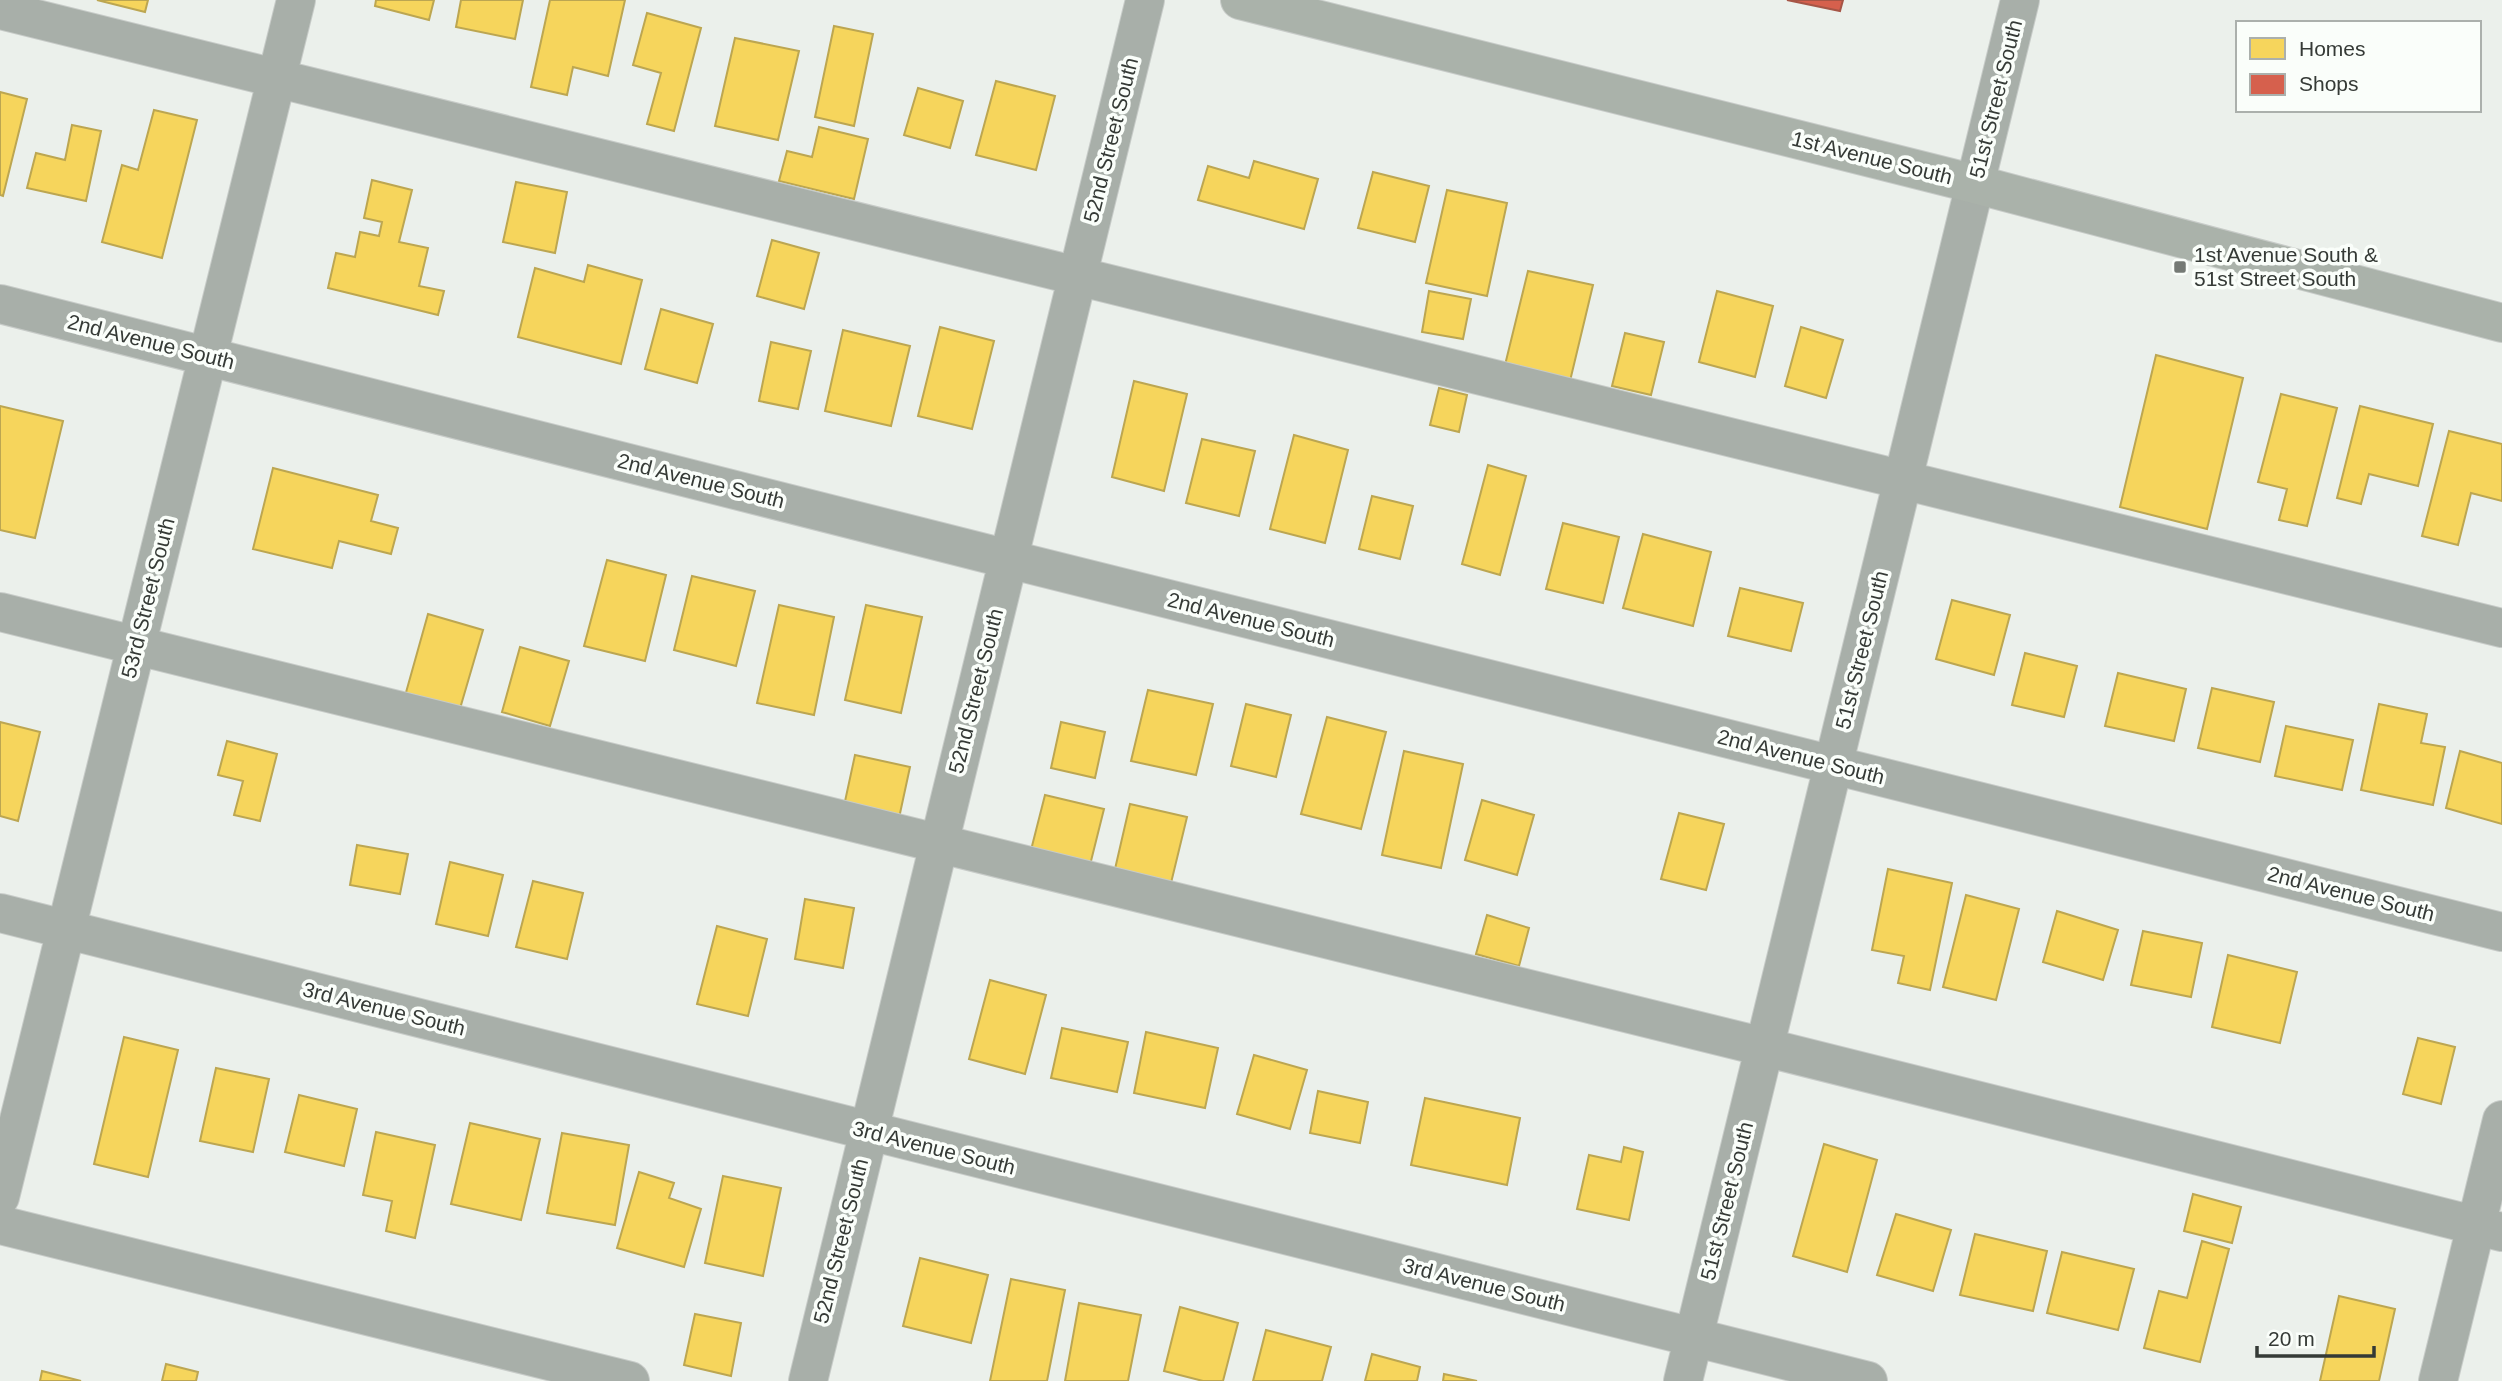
<svg xmlns="http://www.w3.org/2000/svg" width="2502" height="1381" font-family="Helvetica,sans-serif">
<style>
.homes{fill:#f6d55c;stroke:#bca651;stroke-width:2}
.shops{fill:#d6604d;stroke:#a65546;stroke-width:2}
.lines{fill:none;stroke-linecap:round;stroke-linejoin:round}
.minor-casing{stroke:#c7cbc8;stroke-width:40}
.major-casing{stroke:#c7cbc8;stroke-width:40}
.minor{stroke:#a8afa9;stroke-width:38}
.major{stroke:#aab2aa;stroke-width:38}
.poi-dot{fill:#757a75;stroke:#fafefa;stroke-width:2.5}
.labels{text-anchor:middle;stroke-width:7;stroke-linejoin:round;paint-order:stroke}
.street-label{font-size:21px;fill:#353a36;stroke:#fafefa}
.poi-label{font-size:21px;fill:#353a36;stroke:#fafefa;text-anchor:start}
</style>
<rect width="100%" height="100%" fill="#ebf0eb"/>
<!-- homes -->
<path class="homes" d="M97,0H148L145,12Z
M376,0H434L429,20L375,6Z
M461,0H523L515,39L456,27Z
M550,0H625L608,76L573,67L567,95L531,87Z
M647,13L701,28L674,131L647,124L661,73L633,65Z
M834,26L873,34L854,126L815,117Z
M735,38L799,51L778,140L715,126Z
M996,81L1055,96L1036,170L976,155Z
M918,88L963,101L950,148L904,135Z
M0,92L27,99L3,196L0,195Z
M154,110L197,120L162,258L102,242L122,165L138,170Z
M72,125L101,131L86,201L27,188L36,153L65,160Z
M819,127L868,139L854,199L779,181L787,151L812,157Z
M1254,161L1318,179L1304,229L1198,200L1208,166L1249,178Z
M1373,172L1429,186L1415,242L1358,228Z
M372,180L412,190L399,242L428,248L419,286L444,291L438,315L328,288L336,253L355,257L360,232L379,236L382,222L364,218Z
M516,182L567,192L555,253L503,242Z
M1447,190L1507,203L1487,296L1426,283Z
M772,240L819,253L804,309L757,296Z
M588,265L642,280L621,364L518,337L535,268L584,282Z
M1528,271L1593,285L1570,381L1505,365Z
M1429,291L1471,299L1463,339L1422,332Z
M1717,291L1773,306L1755,377L1699,362Z
M661,309L713,324L697,383L645,369Z
M940,327L994,341L972,429L918,416Z
M1801,327L1843,340L1826,398L1785,386Z
M843,330L910,346L891,426L825,411Z
M1625,333L1664,342L1651,395L1612,386Z
M771,342L811,351L798,409L759,401Z
M2156,355L2243,378L2207,529L2120,507Z
M1134,381L1187,394L1164,491L1112,477Z
M1439,388L1467,395L1459,432L1430,425Z
M2281,394L2337,408L2307,526L2279,520L2287,489L2258,482Z
M0,406L63,421L35,538L0,530Z
M2360,406L2433,424L2418,486L2369,474L2361,504L2337,498Z
M2449,431L2502,444V501L2471,493L2458,545L2422,536Z
M1294,435L1348,450L1325,543L1270,529Z
M1202,439L1255,451L1239,516L1186,503Z
M1488,465L1526,476L1500,575L1462,564Z
M273,468L378,495L371,521L398,528L391,554L339,541L332,568L253,549Z
M1372,496L1413,506L1400,559L1359,549Z
M1563,523L1619,537L1603,603L1546,589Z
M1643,534L1711,552L1693,626L1623,608Z
M607,560L666,575L645,661L584,646Z
M692,576L755,591L736,666L674,650Z
M1740,588L1803,603L1791,651L1728,636Z
M1952,600L2010,615L1994,675L1936,659Z
M779,605L834,617L814,715L757,703Z
M866,605L922,617L901,713L845,700Z
M428,614L483,630L459,712L405,696Z
M520,647L569,661L550,726L502,712Z
M2025,653L2077,666L2064,717L2012,705Z
M2118,673L2186,689L2174,741L2105,726Z
M2212,688L2274,702L2260,762L2198,748Z
M1148,690L1213,704L1196,775L1131,761Z
M1246,704L1291,715L1276,777L1231,766Z
M2379,704L2427,714L2421,743L2445,747L2433,805L2361,790Z
M1327,717L1386,732L1361,829L1301,814Z
M0,722L40,732L18,821L0,816Z
M1061,722L1105,732L1095,778L1051,768Z
M2286,726L2353,740L2342,790L2275,776Z
M227,741L277,754L260,821L234,815L243,781L218,775Z
M1404,751L1463,764L1441,868L1382,855Z
M2460,751L2502,763V824L2446,808Z
M855,755L910,767L899,818L844,806Z
M1045,795L1104,809L1090,865L1031,850Z
M1482,800L1534,815L1517,875L1465,860Z
M1130,804L1187,817L1171,883L1115,869Z
M1679,813L1724,824L1706,890L1661,879Z
M357,845L408,854L400,894L350,885Z
M450,862L503,875L488,936L436,924Z
M1888,869L1952,883L1930,990L1898,983L1904,956L1872,950Z
M533,881L583,893L567,959L516,947Z
M1966,895L2019,909L1996,1000L1943,987Z
M805,899L854,908L843,968L795,959Z
M2057,911L2118,930L2103,980L2043,962Z
M1487,915L1529,928L1519,966L1476,954Z
M717,926L767,939L748,1016L697,1004Z
M2143,931L2202,943L2191,997L2131,985Z
M2228,955L2297,972L2280,1043L2212,1027Z
M990,980L1046,995L1025,1074L969,1059Z
M1062,1028L1128,1042L1117,1092L1051,1078Z
M1146,1032L1218,1048L1205,1108L1134,1093Z
M124,1037L178,1050L148,1177L94,1164Z
M2418,1038L2455,1047L2441,1104L2403,1094Z
M1254,1055L1307,1070L1290,1129L1237,1114Z
M216,1068L269,1079L253,1152L200,1141Z
M1318,1091L1368,1102L1360,1143L1310,1133Z
M299,1095L357,1109L344,1166L285,1152Z
M1425,1098L1520,1118L1507,1185L1411,1165Z
M470,1123L540,1139L521,1220L451,1204Z
M376,1132L435,1145L415,1238L386,1231L392,1201L363,1195Z
M562,1133L629,1145L615,1225L547,1213Z
M1824,1144L1877,1160L1847,1272L1793,1256Z
M1624,1147L1643,1152L1629,1220L1577,1209L1589,1155L1621,1162Z
M639,1172L674,1183L669,1198L701,1209L684,1267L617,1248Z
M723,1176L781,1188L763,1276L705,1263Z
M2193,1194L2241,1207L2232,1243L2184,1231Z
M1896,1214L1951,1230L1933,1291L1877,1275Z
M1975,1234L2047,1251L2033,1311L1960,1295Z
M2202,1241L2229,1249L2200,1362L2144,1348L2159,1291L2187,1298Z
M2062,1252L2134,1269L2118,1330L2047,1313Z
M920,1258L988,1275L971,1343L903,1326Z
M1011,1279L1065,1290L1047,1381H990Z
M2339,1296L2395,1309L2379,1381H2320Z
M1079,1303L1141,1315L1128,1381H1065Z
M1180,1307L1238,1323L1223,1381H1203L1164,1371Z
M695,1314L741,1323L731,1376L684,1365Z
M1266,1330L1331,1347L1322,1381H1253Z
M1372,1354L1420,1367L1417,1381H1365Z
M166,1364L198,1372L196,1381H162Z
M42,1371L81,1381H40Z
M1444,1374L1477,1381H1443Z"/>
<!-- shops -->
<path class="shops" d="M1787,0H1843L1840,11Z"/>
<g class="lines">
<defs>
<path id="minor" d="M0,10L2502,628
M0,304L1008,559L2502,932
M0,612L1764,1047L2502,1232
M0,913L1868,1381
M0,1197L296,0
M0,1225L630,1381
M808,1381L1145,0
M1683,1381L2020,0
M2438,1381L2502,1120"/>
<path id="major" d="M1240,0L1975,184L2502,323"/>
</defs>
<!-- minor casing -->
<use href="#minor" class="minor-casing"/>
<!-- major casing -->
<use href="#major" class="major-casing"/>
<!-- minor -->
<use href="#minor" class="minor"/>
<!-- major -->
<use href="#major" class="major"/>
</g>
<!-- markers -->
<rect class="poi-dot" x="2173" y="260" width="14" height="14" rx="3.5"/>
<g class="labels">
<!-- street labels -->
<g class="street-label">
<text transform="translate(1996 99) rotate(-76)" y="7">51st Street South</text>
<text transform="translate(1111 140) rotate(-76)" y="7">52nd Street South</text>
<text transform="translate(1872 158) rotate(14)" y="7">1st Avenue South</text>
<text transform="translate(151 342) rotate(14)" y="7">2nd Avenue South</text>
<text transform="translate(701 481) rotate(14)" y="7">2nd Avenue South</text>
<text transform="translate(148 598) rotate(-76)" y="7">53rd Street South</text>
<text transform="translate(1251 620) rotate(14)" y="7">2nd Avenue South</text>
<text transform="translate(1862 650) rotate(-76)" y="7">51st Street South</text>
<text transform="translate(976 691) rotate(-76)" y="7">52nd Street South</text>
<text transform="translate(1801 757) rotate(14)" y="7">2nd Avenue South</text>
<text transform="translate(2351 894) rotate(14)" y="7">2nd Avenue South</text>
<text transform="translate(384 1009) rotate(14)" y="7">3rd Avenue South</text>
<text transform="translate(934 1148) rotate(14)" y="7">3rd Avenue South</text>
<text transform="translate(1727 1201) rotate(-76)" y="7">51st Street South</text>
<text transform="translate(841 1241) rotate(-76)" y="7">52nd Street South</text>
<text transform="translate(1484 1285) rotate(14)" y="7">3rd Avenue South</text>
</g>
<!-- poi labels -->
<g class="poi-label">
<text x="2194" y="262">1st Avenue South &amp;<tspan x="2194" dy="24">51st Street South</tspan></text>
</g>
</g>
<!-- legend -->
<rect x="2236" y="21" width="245" height="91" fill="#fafefa" stroke="#abb0ac" stroke-width="2"/>
<rect x="2250" y="38" width="35" height="21" fill="#f6d55c" stroke="#abb0ac" stroke-width="2"/>
<text x="2299" y="56" font-size="21" fill="#353a36">Homes</text>
<rect x="2250" y="74" width="35" height="21" fill="#d6604d" stroke="#abb0ac" stroke-width="2"/>
<text x="2299" y="91" font-size="21" fill="#353a36">Shops</text>
<!-- scale -->
<path d="M2257 1346v10h117v-10" fill="none" stroke="#353a36" stroke-width="3.5"/>
<text x="2268" y="1346" font-size="21" fill="#353a36" stroke="#fafefa" stroke-width="5" paint-order="stroke">20 m</text>
</svg>
